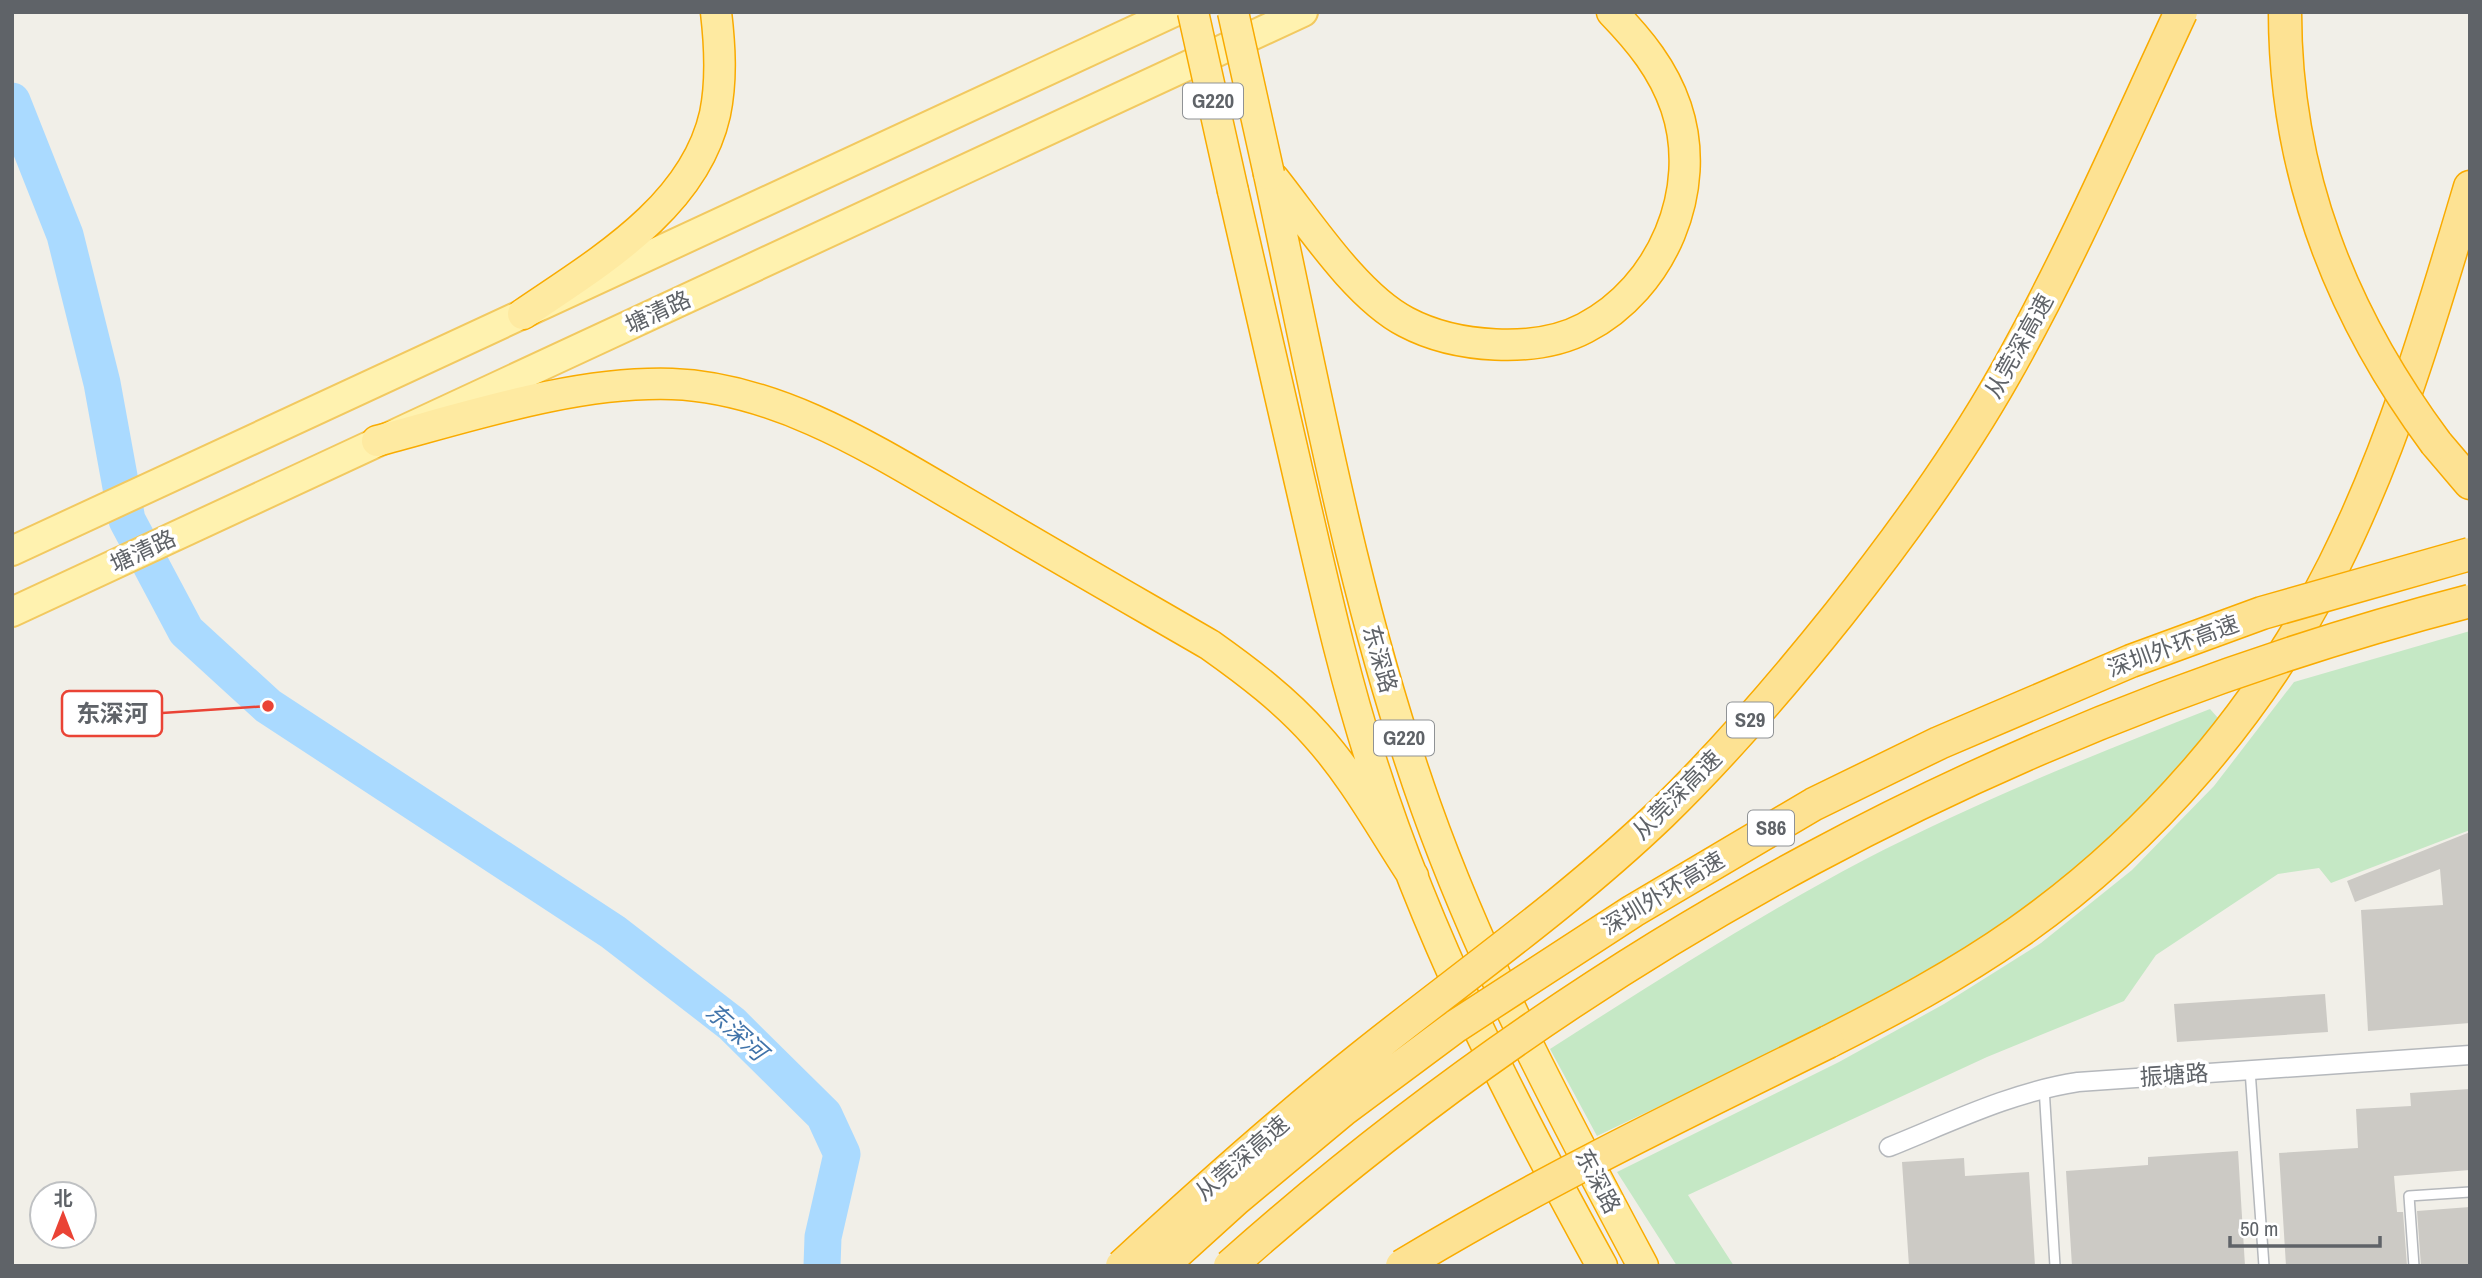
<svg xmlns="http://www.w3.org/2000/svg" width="2482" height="1278" font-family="'Archivo Narrow','Noto Sans SC',sans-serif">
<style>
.green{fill:#c5e8c5}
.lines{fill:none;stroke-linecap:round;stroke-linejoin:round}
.river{stroke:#aadaff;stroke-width:37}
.building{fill:#cccac5}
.service-casing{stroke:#b5b8bc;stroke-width:12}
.minor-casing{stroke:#b5b8bc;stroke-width:21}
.primary-casing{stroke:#f2c960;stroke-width:32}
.trunk-casing{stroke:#f9ab00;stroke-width:33}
.motorway-casing{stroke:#f9ab00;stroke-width:35}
.service{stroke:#fff;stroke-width:9}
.minor{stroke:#fff;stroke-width:18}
.primary{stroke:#fff2af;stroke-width:28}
.trunk{stroke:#feeaa1;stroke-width:30}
.motorway{stroke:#fde293;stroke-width:32}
.trunk-bridge-casing{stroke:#f9ab00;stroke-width:33;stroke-linecap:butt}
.motorway-bridge-casing{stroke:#f9ab00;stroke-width:35;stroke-linecap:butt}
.trunk-bridge{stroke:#feeaa1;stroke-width:30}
.motorway-bridge{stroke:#fde293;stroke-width:32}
.labels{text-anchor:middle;stroke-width:7;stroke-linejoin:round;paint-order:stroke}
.shield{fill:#fff;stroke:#8f9295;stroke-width:2}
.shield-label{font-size:21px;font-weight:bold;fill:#5f6368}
.street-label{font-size:23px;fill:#5f6368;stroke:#fff}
.water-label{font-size:24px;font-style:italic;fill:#4174aa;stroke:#fff}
.leader{fill:none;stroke:#ea4335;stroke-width:2.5}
.callout-dot{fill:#ea4335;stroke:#fff;stroke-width:2.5}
.callout{fill:#fff;stroke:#ea4335;stroke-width:2.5}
.callout-label{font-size:24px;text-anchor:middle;font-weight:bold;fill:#5f6368}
</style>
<rect width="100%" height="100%" fill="#f1efe8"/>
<!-- green -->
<path class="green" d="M2470,631V830L2331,883L2319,868L2278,874L2156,955L2124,1001L1987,1057L1688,1195L1734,1266H1677L1617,1172L1839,1062L1944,1004L2041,943L2132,870L2214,786L2294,682Z
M2210,709L2218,718C2169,780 2114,839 2052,888C1915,994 1751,1061 1597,1136L1550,1049C1653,983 1756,917 1864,860C1976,802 2093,755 2210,709Z"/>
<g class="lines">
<!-- river -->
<path class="river" d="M12,101L65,235L102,383L127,520L186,631L268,706L613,932L732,1024L824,1115L842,1154L823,1237L822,1266"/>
</g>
<!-- building -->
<path class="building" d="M2470,832V1023L2368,1031L2361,910L2443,905L2440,869L2355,902L2347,881Z
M2325,994L2328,1032L2177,1042L2174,1004Z
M2470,1089V1170L2394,1176L2397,1212H2403L2407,1266H2286L2279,1153L2358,1148L2356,1109L2411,1106L2410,1093Z
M2238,1151L2245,1266H2072L2066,1171L2148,1165V1157Z
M1964,1158L1965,1176L2029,1172L2035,1266H1909L1902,1162Z
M2470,1207V1266H2421L2417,1211Z"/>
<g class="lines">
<defs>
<path id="service" d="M2250,1070L2264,1266
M2044,1087L2055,1266
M2414,1266L2409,1196L2470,1192"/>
<path id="minor" d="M1889,1147C1951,1122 2012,1092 2078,1082L2470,1055"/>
<path id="primary" d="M12,551L1174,12
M12,612L1303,12"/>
<path id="trunk" d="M1269,174C1315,386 1353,602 1426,807C1483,967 1563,1116 1643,1266
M1274,179C1309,223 1356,296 1406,322C1455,348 1536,354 1585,328C1662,288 1704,190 1676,107C1663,69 1640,41 1612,12
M1233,191C1257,295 1281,400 1305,504C1325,590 1344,676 1371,760C1427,938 1512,1103 1602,1266
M523,314C596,264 694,208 715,114C722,80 720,46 716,12
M377,441C471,416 575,381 672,384C784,388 887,458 981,512C1057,557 1134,601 1210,645C1248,672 1285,700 1316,735C1354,777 1382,829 1413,876"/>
<path id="motorway" d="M2436,443L2470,483
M1828,1042C1893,1009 1957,975 2017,933C2150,840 2261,711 2334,565C2394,445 2432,315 2470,187"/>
</defs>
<!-- service casing -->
<use href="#service" class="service-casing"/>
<!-- minor casing -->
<use href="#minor" class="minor-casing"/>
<!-- primary casing -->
<use href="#primary" class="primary-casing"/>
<!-- trunk casing -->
<use href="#trunk" class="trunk-casing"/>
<!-- motorway casing -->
<use href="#motorway" class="motorway-casing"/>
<!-- service -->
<use href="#service" class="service"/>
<!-- minor -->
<use href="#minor" class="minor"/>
<!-- primary -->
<use href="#primary" class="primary"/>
<!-- trunk -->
<use href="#trunk" class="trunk"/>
<!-- motorway -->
<use href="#motorway" class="motorway"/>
<defs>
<path id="trunk-bridge" d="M1193,12L1233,191
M1233,12L1269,174"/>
<path id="motorway-bridge" d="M2285,12C2285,174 2341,315 2436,443
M1122,1266C1200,1194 1279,1123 1362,1057C1462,977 1568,903 1661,814C1725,752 1783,684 1839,614C1900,537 1957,459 2005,374C2071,257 2124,134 2181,12
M1162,1266L1236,1199L1343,1110L1456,1026L1633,911L1814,804L1939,743L2131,661L2262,613L2470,554
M1230,1266C1587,948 2007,721 2470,601
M1402,1266C1539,1183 1684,1113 1828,1042"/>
</defs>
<!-- trunk-bridge casing -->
<use href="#trunk-bridge" class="trunk-bridge-casing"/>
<!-- motorway-bridge casing -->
<use href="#motorway-bridge" class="motorway-bridge-casing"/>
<!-- trunk-bridge -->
<use href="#trunk-bridge" class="trunk-bridge"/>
<!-- motorway-bridge -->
<use href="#motorway-bridge" class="motorway-bridge"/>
</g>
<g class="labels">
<!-- shield labels -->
<g class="shield">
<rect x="1183" y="83.5" width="60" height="35" rx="5"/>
<rect x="1727" y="702.5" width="46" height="35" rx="5"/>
<rect x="1374" y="720.5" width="60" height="35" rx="5"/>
<rect x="1748" y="810.5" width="46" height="35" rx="5"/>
</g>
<g class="shield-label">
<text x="1213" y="108">G220</text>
<text x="1750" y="727">S29</text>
<text x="1404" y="745">G220</text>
<text x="1771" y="835">S86</text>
</g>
<!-- street labels -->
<g class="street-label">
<text transform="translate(658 312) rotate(-25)" y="8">塘清路</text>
<text transform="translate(2019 346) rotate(-61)" y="8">从莞深高速</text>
<text transform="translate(143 551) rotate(-25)" y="8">塘清路</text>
<text transform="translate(2173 646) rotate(-20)" y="8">深圳外环高速</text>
<text transform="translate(1380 659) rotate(74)" y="8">东深路</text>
<text transform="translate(1677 795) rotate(-45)" y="8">从莞深高速</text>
<text transform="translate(1663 893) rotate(-31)" y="8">深圳外环高速</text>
<text transform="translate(2174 1075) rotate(-4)" y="8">振塘路</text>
<text transform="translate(1242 1158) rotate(-41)" y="8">从莞深高速</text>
<text transform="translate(1598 1181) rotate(62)" y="8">东深路</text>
</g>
<!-- water labels -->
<g class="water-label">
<text transform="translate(736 1032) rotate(42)" y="8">东深河</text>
</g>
</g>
<!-- callouts -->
<path class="leader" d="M268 706L162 713"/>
<circle class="callout-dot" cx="268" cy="706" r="7"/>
<rect class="callout" x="62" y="691" width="100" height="45" rx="7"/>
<g class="callout-label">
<text x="112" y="722">东深河</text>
</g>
<!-- border -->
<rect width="2482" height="1278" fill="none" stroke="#5f6368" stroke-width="28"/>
<!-- north arrow -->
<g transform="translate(63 1215)"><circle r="33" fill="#ffffff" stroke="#bfc1c3" stroke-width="2"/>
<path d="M0-5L12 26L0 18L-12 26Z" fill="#ea4335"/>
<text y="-10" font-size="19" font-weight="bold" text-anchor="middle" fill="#5f6368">北</text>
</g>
<!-- scale -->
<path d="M2230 1236v10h150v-10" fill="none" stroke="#5f6368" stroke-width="3.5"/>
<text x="2240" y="1236" font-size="21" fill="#5f6368" stroke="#ffffff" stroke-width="5" paint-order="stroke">50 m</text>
</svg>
